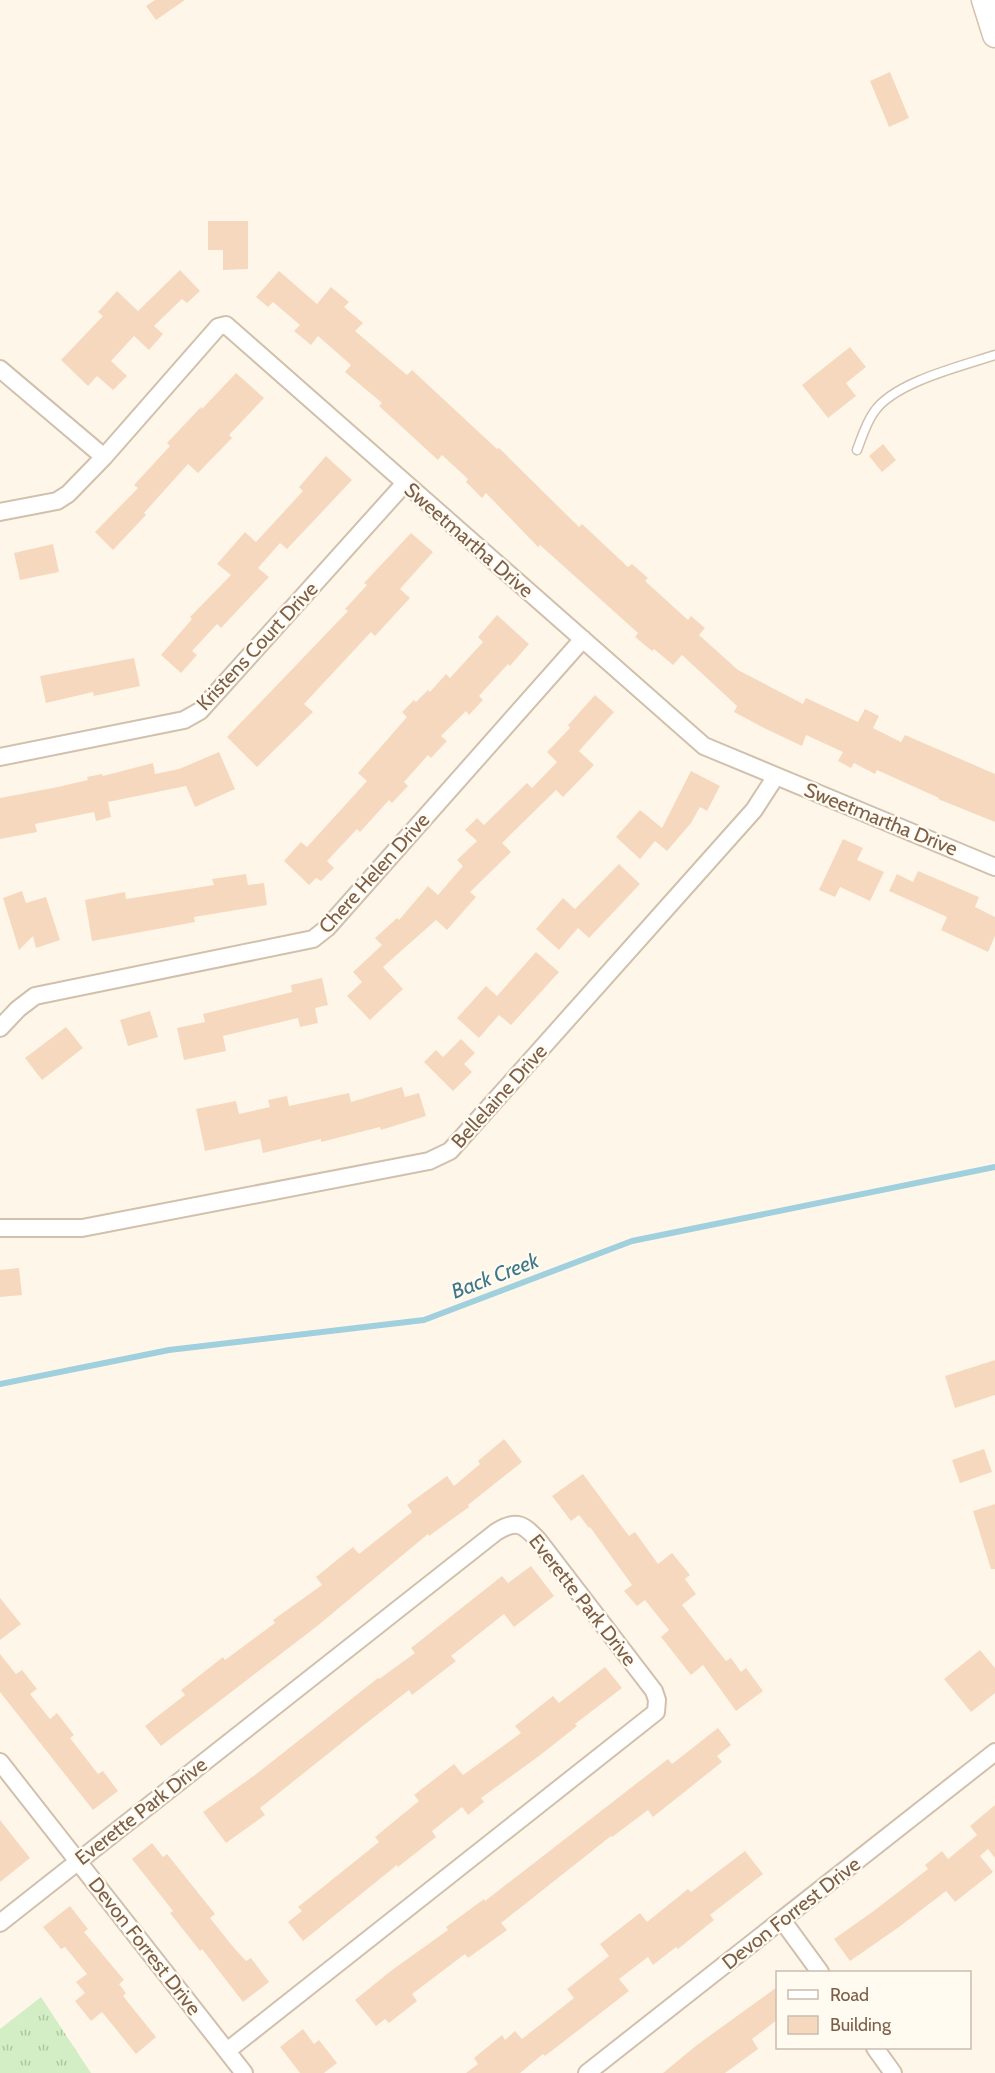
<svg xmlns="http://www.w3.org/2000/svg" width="995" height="2073" font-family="Cabin,sans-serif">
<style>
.park{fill:url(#park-tufts)}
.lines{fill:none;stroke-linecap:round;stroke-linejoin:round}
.stream{stroke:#a0d0dd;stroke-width:6}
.building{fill:#f6d8be}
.lane-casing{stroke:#d2c0ad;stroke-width:11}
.street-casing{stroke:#d2c0ad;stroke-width:20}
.secondary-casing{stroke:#d6c1aa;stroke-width:27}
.lane{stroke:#fff;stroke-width:8}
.street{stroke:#fff;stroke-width:16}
.secondary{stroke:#fff;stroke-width:24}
.labels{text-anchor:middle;stroke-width:4.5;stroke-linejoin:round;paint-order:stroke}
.street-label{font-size:20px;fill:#7c5f49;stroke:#fffbf1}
.water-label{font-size:21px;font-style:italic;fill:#3e7789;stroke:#fffbf1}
</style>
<defs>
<pattern id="park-tufts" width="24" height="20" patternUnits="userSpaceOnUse" patternTransform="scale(1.5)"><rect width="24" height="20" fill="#d3eec5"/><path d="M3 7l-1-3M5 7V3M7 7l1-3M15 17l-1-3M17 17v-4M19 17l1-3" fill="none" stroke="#b0c4a2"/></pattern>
</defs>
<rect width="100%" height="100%" fill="#fef7e9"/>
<!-- park -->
<path class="park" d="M41,1997L91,2073H0V2029Z"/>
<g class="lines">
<!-- stream -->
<path class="stream" d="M0,1384L169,1350L424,1320L632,1241L995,1167"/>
</g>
<!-- building -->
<path class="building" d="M155,0H185L156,20L146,6Z
M890,72L909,118L889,127L870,81Z
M208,221H248V269L223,270V250H208Z
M180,270L200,291L187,303L182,299L154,326L163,334L149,350L134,336L111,361L127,376L113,390L97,376L88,386L61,360L103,316L98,312L117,291L138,311Z
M279,271L317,304L331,287L349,302L344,307L363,323L355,331L407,375L412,370L497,449L499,448L579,527L582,524L628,567L632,564L648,578L645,581L688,620L691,616L705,628L699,635L738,670L803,704L806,698L858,722L865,709L879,716L873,728L901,742L905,735L995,774V822L938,799L939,798L877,770L875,774L854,763L851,768L838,761L843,752L806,735L802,746L766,729L734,712L737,706L682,655L673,665L654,649L652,651L635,637L638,633L540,545L538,547L486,493L482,498L466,482L468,479L442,455L438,460L379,406L382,403L345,372L351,365L318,336L311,345L294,331L300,325L273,302L268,307L256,297Z
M850,347L866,367L846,383L856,396L828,418L802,385Z
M236,373L264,398L229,435L232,438L198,473L188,464L144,513L146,515L113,550L95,532L138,488L134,485L170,446L167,443L201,407L202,409Z
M883,444L896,460L882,472L869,456Z
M326,456L352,480L287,549L280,543L258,568L269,577L221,628L217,624L192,651L197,655L181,673L161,655L192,619L190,617L231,575L217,564L245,532L256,542L303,491L299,487Z
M411,533L433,552L400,589L410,598L375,636L371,632L304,704L313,712L257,767L227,737L348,611L345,609L367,585L364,583Z
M53,544L59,572L20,580L14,553Z
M497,615L529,644L510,666L508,664L479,696L483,700L469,715L466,711L441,736L447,741L431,758L428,755L404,782L408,786L392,803L389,800L360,832L357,829L327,861L334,868L321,881L316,878L309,885L284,861L301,842L307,847L367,781L358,773L407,717L402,712L414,700L416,702L428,690L430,692L446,674L450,678L483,642L478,637Z
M134,658L140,686L94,696L93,692L46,703L40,676Z
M595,695L614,712L579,751L594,765L563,797L556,790L502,843L511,852L470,892L476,897L447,930L436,920L383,967L403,989L370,1020L347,996L362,982L353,972L382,945L375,938L397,918L399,920L428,886L438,895L463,866L457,860L477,841L465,830L477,818L484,825L527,783L532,788L557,762L547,752L570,728L568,725Z
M219,752L235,789L195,807L186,786L108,802L111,817L96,821L94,812L35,824L37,832L0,839V798L58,787L88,780L87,777L102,774L103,776L153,763L155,774L179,769Z
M691,771L720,786L707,811L700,807L691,823L667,851L655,841L640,859L616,837L640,810L662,828Z
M843,839L863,848L857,860L884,872L870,901L840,887L835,897L819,890Z
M619,864L640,884L589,938L578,928L559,950L536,929L563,898L575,909Z
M918,871L979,897L975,907L995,917V936L988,952L941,930L947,917L889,891L897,874L913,882Z
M246,874L248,885L264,883L267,905L194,917L195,922L92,941L85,900L125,892L126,899L214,885L212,879Z
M22,891L26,903L46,897L60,940L36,948L33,936L19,950L3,898Z
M536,952L559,972L511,1025L499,1015L479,1038L457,1018L486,986L497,996Z
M322,978L328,1005L315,1008L318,1023L300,1027L298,1018L223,1036L226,1051L184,1060L177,1028L205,1022L203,1014L292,992L291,985Z
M150,1011L158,1037L128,1046L120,1020Z
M66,1027L83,1048L42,1080L25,1058Z
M461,1039L475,1053L464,1064L472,1072L453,1091L424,1062L436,1050L443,1057Z
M402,1087L405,1097L419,1093L426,1116L381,1130L380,1127L321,1142V1139L263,1153L260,1139L205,1151L196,1109L236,1101L239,1114L270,1107L268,1100L287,1096L289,1106L349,1093L351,1102Z
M19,1268L22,1295L0,1297V1270Z
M995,1360V1395L955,1408L945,1376Z
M504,1439L522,1462L468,1505L469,1507L429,1536L428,1534L316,1627L161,1746L145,1726L185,1695L181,1690L223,1657L225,1660L275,1623L273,1620L322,1585L316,1577L353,1547L359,1554L412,1512L407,1505L447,1476L454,1486L480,1464L478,1461Z
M984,1449L992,1472L960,1483L952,1460Z
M583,1474L629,1536L635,1532L658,1564L672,1553L690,1575L685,1579L696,1594L682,1605L726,1661L731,1658L741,1672L746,1668L763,1691L736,1711L703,1665L691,1675L661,1637L669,1630L645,1600L637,1606L624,1591L632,1585L590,1527L589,1528L579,1515L571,1521L552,1496Z
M995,1504V1569H991L973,1511Z
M531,1566L554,1596L514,1627L504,1614L451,1656L456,1661L412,1695L409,1690L364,1725L260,1808L265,1815L226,1843L203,1812L255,1775L378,1678L379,1679L415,1653L411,1648L502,1576L508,1583Z
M0,1598L21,1624L0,1640Z
M980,1650L995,1668V1693L971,1712L944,1679Z
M0,1654L16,1674L22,1670L37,1689L30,1694L50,1719L57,1713L74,1735L70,1738L98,1774L103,1771L118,1791L93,1810L0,1692Z
M605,1667L622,1688L575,1724L577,1726L539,1756L481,1798L484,1802L468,1815L462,1807L432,1831L436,1837L398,1867L397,1865L303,1941L288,1922L302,1911L298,1907L379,1842L375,1837L419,1801L414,1795L454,1764L463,1775L521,1733L515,1726L553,1696L559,1703Z
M718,1728L731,1745L717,1756L722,1762L653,1817L648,1810L612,1837L611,1836L501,1923L507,1930L468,1958L465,1954L412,1994L417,2001L389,2023L385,2019L376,2026L355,2000L392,1970L448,1930L446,1927L484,1899L485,1901L668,1759L672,1764Z
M995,1805V1858L988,1849L980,1856L993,1872L955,1902L946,1891L899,1927L850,1961L834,1939L875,1910L928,1869L925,1865L942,1851L948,1859L977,1835L970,1826Z
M0,1820L30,1858L0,1882Z
M152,1843L163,1857L167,1854L215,1914L210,1918L234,1948L246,1961L251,1958L269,1982L243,2002L202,1949L200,1951L170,1913L173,1911L132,1859Z
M745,1851L763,1874L710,1915L714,1920L678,1949L676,1947L653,1965L648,1957L619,1979L629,1991L545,2056L543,2054L520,2073H466L478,2064L474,2058L502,2035L505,2040L515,2031L522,2039L574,1998L567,1989L609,1956L600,1944L640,1913L647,1922L688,1889L691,1892Z
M70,1906L88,1929L84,1932L124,1980L119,1984L126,1993L123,1996L156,2037L136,2054L102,2012L91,2021L75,2001L85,1993L76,1982L87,1974L65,1947L61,1949L43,1927Z
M777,1987V2020L752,2039L758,2049L725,2073H663L697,2045Z
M303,2029L314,2044L319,2040L337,2063L324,2073H300L280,2047Z"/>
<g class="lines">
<defs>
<path id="lane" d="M857,450C862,437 866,423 874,412C894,382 962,366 995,355"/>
<path id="street" d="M0,369L104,457
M0,512L57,501L68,494L104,457L218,327L226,325L704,746L995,867
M0,757L184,720L200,711L405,483
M0,1028L18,1009L35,996L313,939L327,928L583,639
M0,1228H82L429,1161L450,1151L754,810L776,776
M0,1762L244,2073
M782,1920L820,1972
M0,1923L496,1532C517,1519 523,1524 539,1541L654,1691L657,1700L656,1712L227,2051
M875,2048L893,2073
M587,2073L995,1752"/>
<path id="secondary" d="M984,0L995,35"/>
</defs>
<!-- lane casing -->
<use href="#lane" class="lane-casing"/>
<!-- street casing -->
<use href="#street" class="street-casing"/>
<!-- secondary casing -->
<use href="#secondary" class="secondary-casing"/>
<!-- lane -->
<use href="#lane" class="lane"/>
<!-- street -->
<use href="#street" class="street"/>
<!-- secondary -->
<use href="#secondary" class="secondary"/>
</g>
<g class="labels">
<!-- street labels -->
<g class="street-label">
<text transform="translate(469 540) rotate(41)" y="7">Sweetmartha Drive</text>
<text transform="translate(257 646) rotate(-47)" y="7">Kristens Court Drive</text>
<text transform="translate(881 819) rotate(22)" y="7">Sweetmartha Drive</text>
<text transform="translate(374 873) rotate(-48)" y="7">Chere Helen Drive</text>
<text transform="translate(499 1096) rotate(-48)" y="7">Bellelaine Drive</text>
<text transform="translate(583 1600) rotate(52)" y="7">Everette Park Drive</text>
<text transform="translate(141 1811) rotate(-38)" y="7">Everette Park Drive</text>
<text transform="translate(791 1913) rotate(-38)" y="7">Devon Forrest Drive</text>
<text transform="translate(145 1946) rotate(52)" y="7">Devon Forrest Drive</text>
</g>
<!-- water labels -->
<g class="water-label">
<text transform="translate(495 1276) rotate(-21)" y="7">Back Creek</text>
</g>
</g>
<!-- legend -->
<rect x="776" y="1971" width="195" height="78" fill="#fffbf1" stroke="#cbbdae" stroke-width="1.5"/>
<rect x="788" y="1990" width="30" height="9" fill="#ffffff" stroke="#cbbdae" stroke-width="1.5"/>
<text x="830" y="2001" font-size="18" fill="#7c5f49">Road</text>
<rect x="788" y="2016" width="30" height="18" fill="#f6d8be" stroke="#cbbdae" stroke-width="1.5"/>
<text x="830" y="2031" font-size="18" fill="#7c5f49">Building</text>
</svg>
